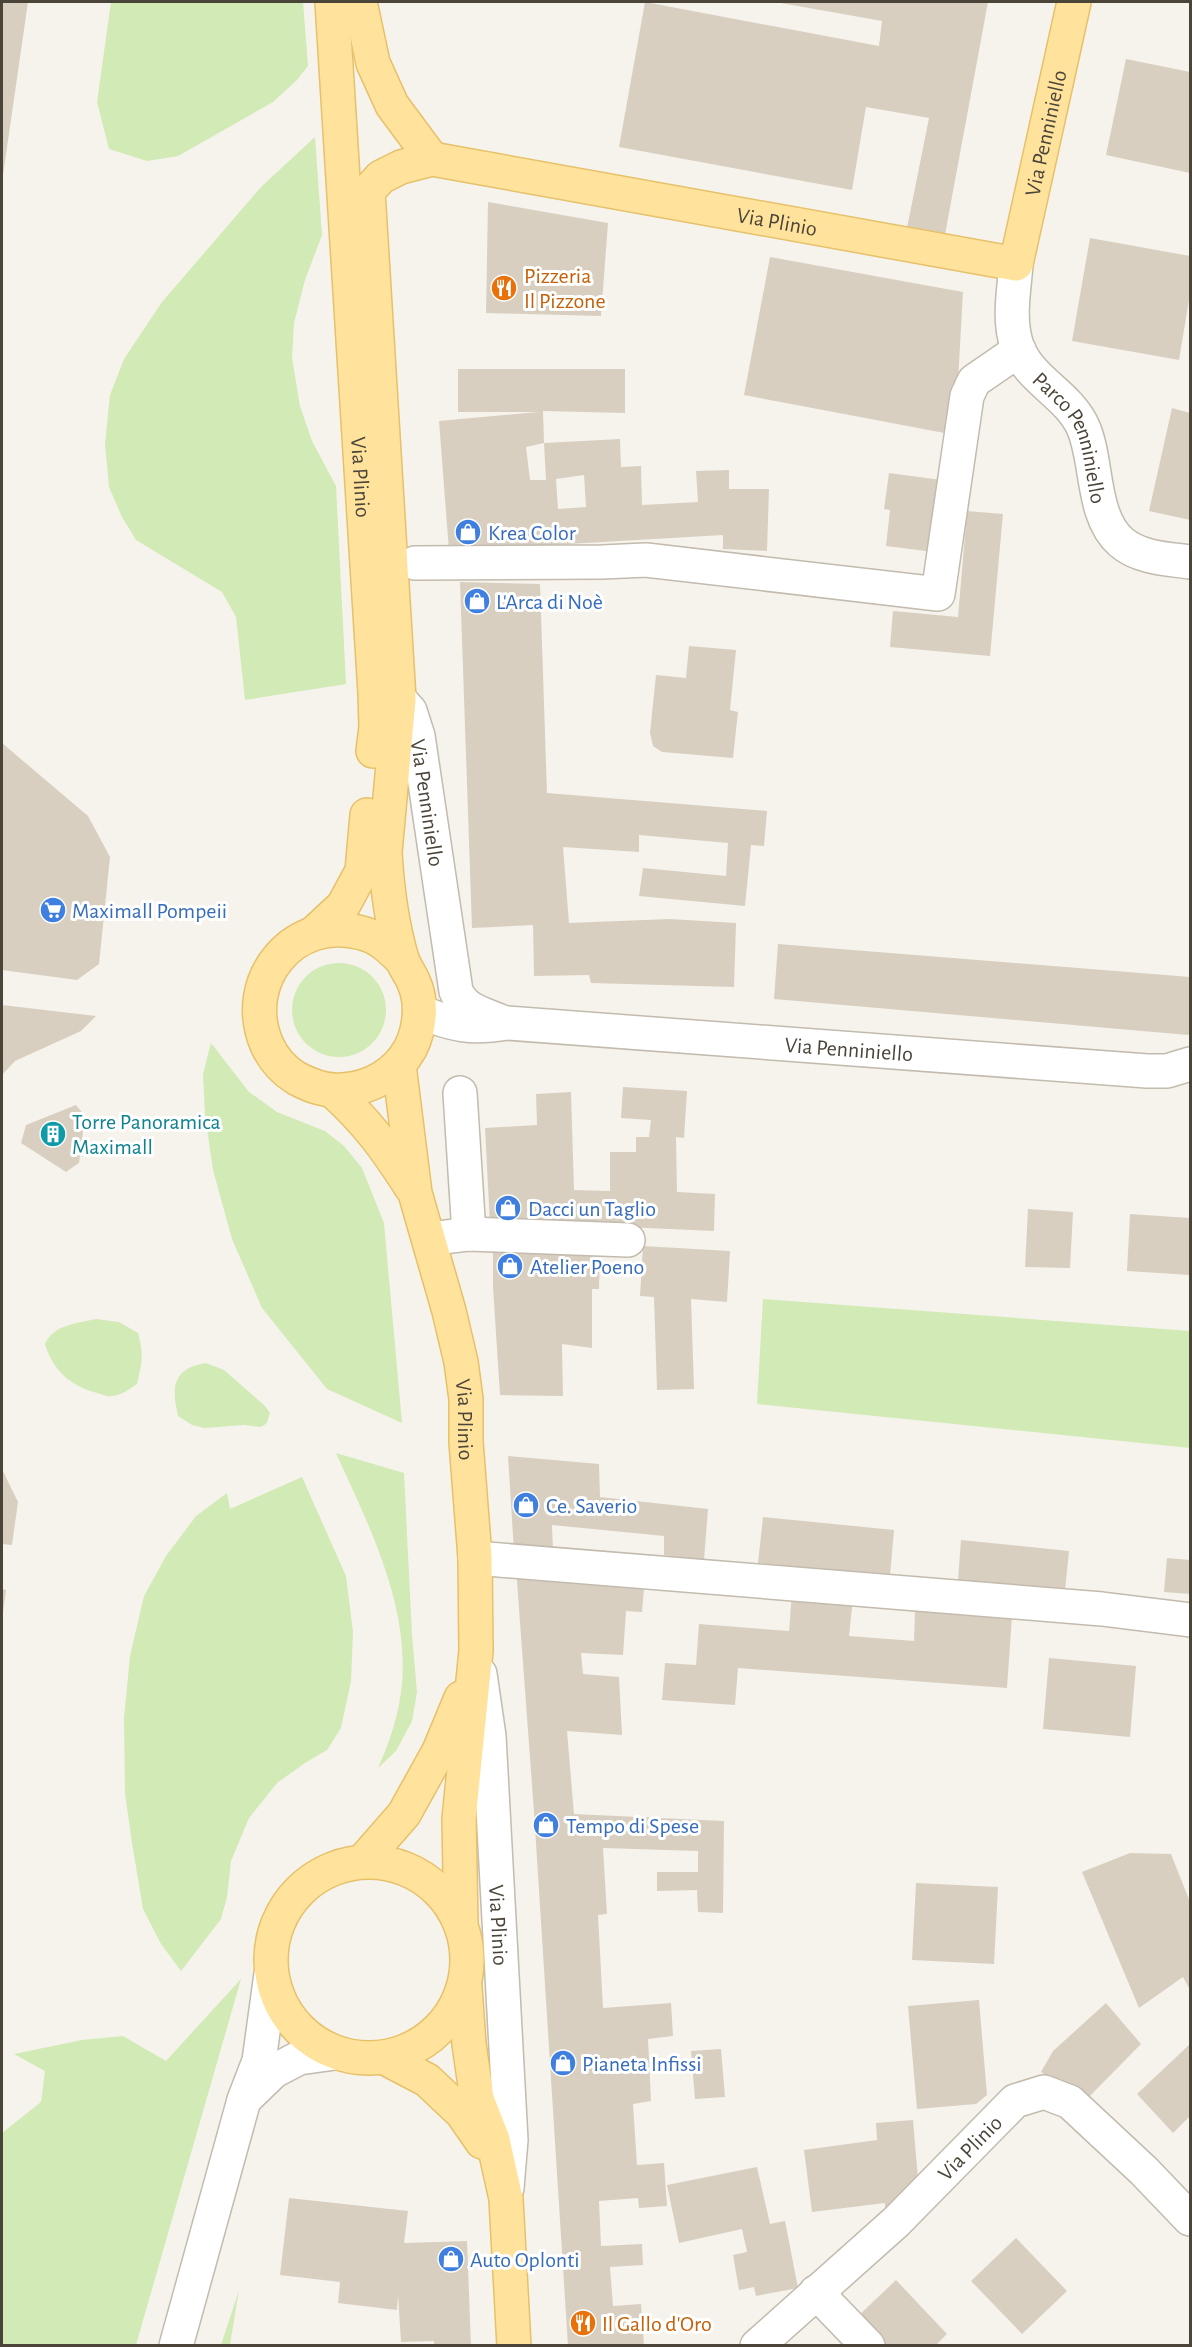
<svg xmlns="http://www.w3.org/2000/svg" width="1192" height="2347" font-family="'Alegreya Sans',sans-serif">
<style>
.green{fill:#d2eab5}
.building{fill:#d8cfc1;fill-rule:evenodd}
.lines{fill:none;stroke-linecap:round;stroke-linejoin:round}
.minor-casing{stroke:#c2bbae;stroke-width:36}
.major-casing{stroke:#e6c16a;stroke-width:36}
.minor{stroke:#fff;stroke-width:33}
.major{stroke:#ffe39c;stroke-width:33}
.labels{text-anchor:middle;stroke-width:6;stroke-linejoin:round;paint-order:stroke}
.street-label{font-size:22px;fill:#4b4439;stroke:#fff}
.food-label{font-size:22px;fill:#c56008;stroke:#fff;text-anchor:start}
.shop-label{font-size:22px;fill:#366cbe;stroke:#fff;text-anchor:start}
.culture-label{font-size:22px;fill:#0d838f;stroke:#fff;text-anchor:start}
</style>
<rect width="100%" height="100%" fill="#f6f3ec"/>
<!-- green -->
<path class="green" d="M111,2H303L308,66L297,80L273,102L178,156L147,161L109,149L97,102Z
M315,137L322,235L305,280L294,323L292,358L300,406L312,441L336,486L346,684L245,700L236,617L222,592L136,540L122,517L109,487L105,444L110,395L124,359L162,302L261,187Z
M292 1010a47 47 0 1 1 94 0a47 47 0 1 1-94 0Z
M211,1043L249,1092L277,1112L325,1131L344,1146L362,1168L384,1223L402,1423L327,1389L262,1308L232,1239L213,1170L205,1115L203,1074Z
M763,1299L1190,1331V1448L757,1404Z
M96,1319L119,1322L138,1333C144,1354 142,1363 137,1384C129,1389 121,1396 111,1396C107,1397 101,1394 97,1393C71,1386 53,1371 45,1344C53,1325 77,1323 96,1319Z
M206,1363L224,1370L265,1406L270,1413L267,1423L261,1427L244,1425L204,1428L192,1425L178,1416C171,1387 173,1368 206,1363Z
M336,1453L404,1473L412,1635L417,1692L412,1721L396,1751L378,1768C384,1754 390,1740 394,1725C423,1630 374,1537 336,1453Z
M302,1477L346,1576L353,1632L351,1681L341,1728L327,1750L305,1763L277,1783L249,1818L231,1861L227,1897L221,1919L181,1971L161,1944L143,1909L132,1843L125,1794L124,1718L130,1656L144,1596L166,1556L196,1516L227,1493L230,1509Z
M241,1979L136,2345H2V2133L41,2102L45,2071L14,2054L82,2040L123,2036L166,2061Z
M239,2290L230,2345H221Z"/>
<!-- building -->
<path class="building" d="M2,2H28L3,175H2Z
M645,2L879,46L882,21L775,2H988L944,240L906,233L929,118L866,107L852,190L619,147Z
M1126,59L1190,72V173L1106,155Z
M488,202L608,223L601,316L486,313Z
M1090,238L1190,256V294L1179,360L1072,341Z
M770,257L963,292L955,435L744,395Z
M458,369H625V413L543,411L544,443L620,439L621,467L641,466L642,505L698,502L696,471L729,470V489H769L767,551L723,549V535L449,551L439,421L539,412H458ZM544,443L546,480H530L526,447ZM584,475L586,507L558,509L556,479Z
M1172,408L1190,413V520L1149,511Z
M889,473L949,481L934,552L886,546L890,510L884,509Z
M967,511L1003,514L990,656L890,647L893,611L958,617Z
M460,582L540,584L547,793L767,811L764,846L751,845L745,906L639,896L643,868L726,876L728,843L639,835V852L563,847L569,923L670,919L736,923L734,987L591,983L589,975L534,976L533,925L472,928Z
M689,646L736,650L730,710L738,712L733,758L662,752L653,746L650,733L656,675L686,678Z
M2,743L88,816L110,857L99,964L77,980L2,970Z
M778,944L1190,977V1033L1188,1035L774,999Z
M2,1005L96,1016L81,1031L15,1061L2,1075Z
M623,1087L687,1091L684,1138L676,1137L677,1192L715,1194L714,1231L558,1224L490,1225L485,1128L537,1125L536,1094L571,1092L574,1190L610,1191V1152H636V1137H649L651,1120L621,1118Z
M76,1105L85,1116L79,1163L66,1172L21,1143L26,1125Z
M1028,1209L1073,1212L1070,1268L1025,1267Z
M1130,1214L1190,1218V1275L1127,1271Z
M643,1246L730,1251L727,1302L691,1299L694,1389L657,1390L654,1297L640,1296Z
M493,1249L600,1251L599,1289H592V1348L562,1344L563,1396L500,1395L493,1287Z
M508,1456L599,1464L600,1497L708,1509L704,1560L664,1555V1536L552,1525L553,1552L514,1551Z
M2,1469L18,1502L12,1545L2,1544Z
M763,1517L894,1530L890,1576L758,1563Z
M961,1540L1069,1551L1065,1591L958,1580Z
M1167,1558L1190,1560V1594L1164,1592Z
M516,1568L645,1577L642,1612L626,1611L623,1655L581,1653L583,1674L619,1677L622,1735L567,1731L574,1814L724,1821L723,1913L698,1912L697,1890L657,1891V1872H698V1851L603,1848L607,1914L598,1915L603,2008L671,2003L673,2036L648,2039L651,2101L633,2104L637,2165L664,2163L667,2206L639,2208L638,2198L599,2201L601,2246L642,2244L643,2265L610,2267L613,2306L641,2304L644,2346H568L534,1812Z
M2,1589L6,1590L3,1613L2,1612Z
M792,1593L853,1598L849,1636L914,1641L915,1609L1012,1616L1007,1688L738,1668L735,1705L662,1700L665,1663L696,1665L699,1624L789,1631Z
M1049,1658L1136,1666L1130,1737L1043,1729Z
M1130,1853L1171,1854L1190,1902V1990L1183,1977L1139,2008L1082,1872Z
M916,1883L998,1887L994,1964L912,1960Z
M979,2000L987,2095L976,2104L917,2109L908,2006Z
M1106,2003L1141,2044L1084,2102L1041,2072L1053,2051Z
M1190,2044V2116L1173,2133L1137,2094Z
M721,2049L725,2097L695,2099L691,2051Z
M913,2120L918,2179L885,2210V2203L812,2212L804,2150L877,2140L876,2123Z
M757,2167L770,2224L785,2221L798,2288L756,2296L754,2287L739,2290L733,2255L747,2252L742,2229L679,2243L667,2185Z
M289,2198L408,2211L404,2243L467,2241L471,2346H434V2341L401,2342L398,2295L397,2310L338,2303L340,2282L280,2275Z
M1016,2238L1067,2291L1022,2334L971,2281Z
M896,2280L947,2334L935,2346H877L854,2320Z"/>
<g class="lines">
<defs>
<g id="minor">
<path id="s1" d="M1016,264C1014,292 1008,319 1017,346C1029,380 1068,394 1083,427C1098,460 1091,516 1121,542C1139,558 1168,559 1190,562"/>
<path d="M415,563L602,562L646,560L938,594L967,396L974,381L1019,350"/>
<path id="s2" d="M399,699L410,711L418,736L456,991C464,1010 481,1013 500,1021"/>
<path id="s3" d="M420,1012C454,1025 470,1029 507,1023L1147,1071H1167L1190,1064"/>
<path d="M460,1093L469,1234"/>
<path d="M429,1239L469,1234L628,1240"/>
<path d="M475,1558L1102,1609L1190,1620"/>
<path id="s4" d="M480,1674L489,1736L511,2140L507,2188"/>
<path d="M271,1974L259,2061L244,2100L274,2071L299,2058L335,2053"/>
<path d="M816,2292L868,2346"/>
<path d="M176,2346L244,2100"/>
<path id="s5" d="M757,2346L896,2222L1015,2101L1044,2092L1070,2102L1144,2171L1190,2219"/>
</g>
<g id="major">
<path id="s6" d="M332,2L375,693L376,727L373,751"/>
<path d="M360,2L373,63L392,105L432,159"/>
<path d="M314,933L343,906L362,871L367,815"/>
<path id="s7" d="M403,961C391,949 379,937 362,933C294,914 239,981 267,1045C273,1058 283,1070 296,1078C311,1086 326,1092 343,1090C371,1088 396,1074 410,1049C420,1030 423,1003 414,983C411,975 405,968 402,959C392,925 387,887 385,852L399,699L368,191L381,177L401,167L432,159L1016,264L1074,2"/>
<path id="s8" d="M399,1065L415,1193L449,1311L461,1362L466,1399V1442L475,1558L476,1651L459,1819L461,1925"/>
<path d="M333,1091C368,1123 386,1148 411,1187"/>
<path d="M363,1861L404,1814L439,1751L461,1698"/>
<circle cx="369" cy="1960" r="98"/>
<path d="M465,1987L469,2044L477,2099L493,2140L506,2199L514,2346"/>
<path d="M385,2058L427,2080L462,2113L482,2142"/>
</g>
</defs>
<!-- minor casing -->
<use href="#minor" class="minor-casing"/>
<!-- major casing -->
<use href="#major" class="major-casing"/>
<!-- minor -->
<use href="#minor" class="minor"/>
<!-- major -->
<use href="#major" class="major"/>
</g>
<!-- icons -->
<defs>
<symbol id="restaurant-disc" viewBox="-11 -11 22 22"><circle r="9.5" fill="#e8710a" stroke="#fff"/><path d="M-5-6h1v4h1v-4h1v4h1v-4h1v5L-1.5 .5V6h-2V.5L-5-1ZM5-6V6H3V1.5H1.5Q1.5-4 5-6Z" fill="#fff"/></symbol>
<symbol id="shop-disc" viewBox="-11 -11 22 22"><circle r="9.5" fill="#3f7fe0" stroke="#fff"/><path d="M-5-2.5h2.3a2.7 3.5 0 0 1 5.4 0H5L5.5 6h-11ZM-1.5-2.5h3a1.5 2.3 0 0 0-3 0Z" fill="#fff"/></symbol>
<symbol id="supermarket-disc" viewBox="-11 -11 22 22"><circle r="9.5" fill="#3f7fe0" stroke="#fff"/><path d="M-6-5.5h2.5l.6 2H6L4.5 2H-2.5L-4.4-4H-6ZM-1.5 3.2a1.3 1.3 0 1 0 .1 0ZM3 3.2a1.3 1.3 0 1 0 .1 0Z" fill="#fff"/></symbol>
<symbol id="building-disc" viewBox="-11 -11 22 22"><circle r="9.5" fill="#0f9aa8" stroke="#fff"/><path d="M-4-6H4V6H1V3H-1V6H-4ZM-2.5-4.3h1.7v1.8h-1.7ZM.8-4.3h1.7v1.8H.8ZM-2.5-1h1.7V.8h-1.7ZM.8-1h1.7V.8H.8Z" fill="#fff"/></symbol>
</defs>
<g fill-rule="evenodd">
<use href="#restaurant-disc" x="489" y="273" width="30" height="30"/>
<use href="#shop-disc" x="453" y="517" width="30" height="30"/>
<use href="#shop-disc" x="462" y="586" width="30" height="30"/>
<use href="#supermarket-disc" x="38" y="895" width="30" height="30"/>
<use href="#building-disc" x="38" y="1119" width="30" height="30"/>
<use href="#shop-disc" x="493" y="1193" width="30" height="30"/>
<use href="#shop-disc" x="495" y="1251" width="30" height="30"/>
<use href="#shop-disc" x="511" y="1490" width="30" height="30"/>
<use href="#shop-disc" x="531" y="1810" width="30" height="30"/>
<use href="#shop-disc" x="548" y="2048" width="30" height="30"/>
<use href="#shop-disc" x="436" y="2244" width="30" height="30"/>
<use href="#restaurant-disc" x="568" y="2308" width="30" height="30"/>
</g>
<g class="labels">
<!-- street labels -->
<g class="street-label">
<text dy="8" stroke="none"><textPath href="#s7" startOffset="2078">Via Penniniello</textPath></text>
<text dy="8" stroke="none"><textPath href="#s7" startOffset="1701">Via Plinio</textPath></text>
<text dy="8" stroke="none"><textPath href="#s1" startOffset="192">Parco Penniniello</textPath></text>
<text dy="8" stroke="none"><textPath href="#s6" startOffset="476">Via Plinio</textPath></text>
<text dy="8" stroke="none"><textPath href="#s2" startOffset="110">Via Penniniello</textPath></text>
<text dy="8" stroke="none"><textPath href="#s3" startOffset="432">Via Penniniello</textPath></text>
<text dy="8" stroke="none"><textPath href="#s8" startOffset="362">Via Plinio</textPath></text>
<text dy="8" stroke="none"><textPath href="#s4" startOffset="252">Via Plinio</textPath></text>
<text dy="8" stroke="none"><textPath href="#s5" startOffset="291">Via Plinio</textPath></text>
</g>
<!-- food labels -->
<g class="food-label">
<text x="524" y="283">Pizzeria<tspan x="524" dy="25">Il Pizzone</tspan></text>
<text x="602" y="2331">Il Gallo d'Oro</text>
</g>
<!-- shop labels -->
<g class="shop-label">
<text x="488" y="540">Krea Color</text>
<text x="496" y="609">L'Arca di Noè</text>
<text x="72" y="918">Maximall Pompeii</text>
<text x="528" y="1216">Dacci un Taglio</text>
<text x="530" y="1274">Atelier Poeno</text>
<text x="546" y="1513">Ce. Saverio</text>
<text x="566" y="1833">Tempo di Spese</text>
<text x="582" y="2071">Pianeta Infissi</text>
<text x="470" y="2267">Auto Oplonti</text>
</g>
<!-- culture labels -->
<g class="culture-label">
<text x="72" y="1129">Torre Panoramica<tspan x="72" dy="25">Maximall</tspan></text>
</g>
</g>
<!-- border -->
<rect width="1192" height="2347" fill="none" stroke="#4b4439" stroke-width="6"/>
</svg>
